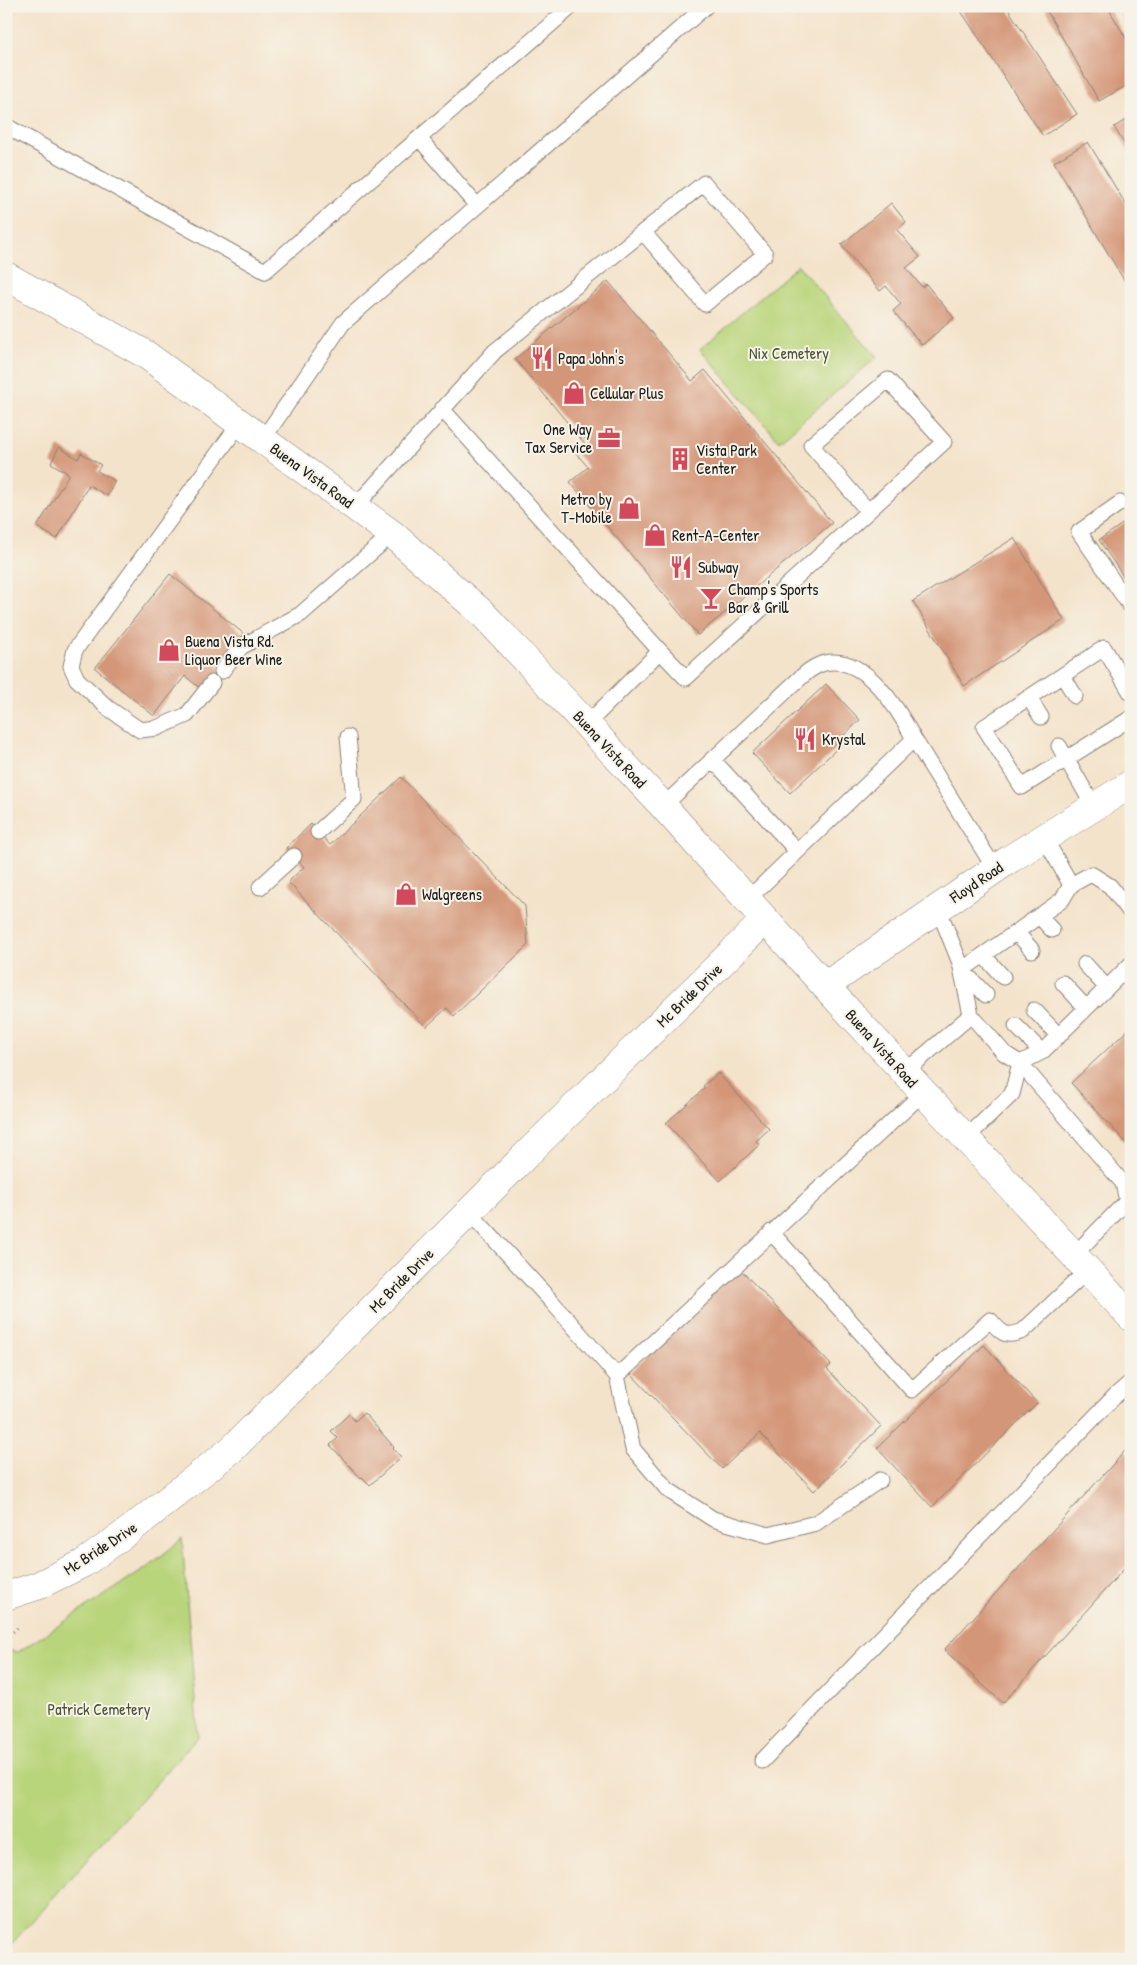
<svg xmlns="http://www.w3.org/2000/svg" width="1137" height="1965" font-family="'Patrick Hand',sans-serif">
<style>
.green{fill:#b9d57b;stroke:#6a784c}
.building{fill:#d49678}
.lines{fill:none;stroke-linecap:round;stroke-linejoin:round}
.lane-casing{stroke:#888074;stroke-width:17}
.street-casing{stroke:#888074;stroke-width:29}
.secondary-casing{stroke:#888074;stroke-width:29}
.path{stroke:#888074;stroke-width:3;stroke-dasharray:1 4;stroke-linecap:butt}
.lane{stroke:#fff;stroke-width:15}
.street{stroke:#fff;stroke-width:28}
.secondary{stroke:#fff;stroke-width:28}
.labels{text-anchor:middle;stroke-width:4;stroke-linejoin:round;paint-order:stroke}
.park-label{font-size:16px;fill:#4b5438;stroke:#f7f3e8}
.poi-label{font-size:16px;fill:#1c1c1c;stroke:#f7f3e8;text-anchor:start}
.street-label{font-size:16px;fill:#1c1c1c;stroke:#f7f3e8}
</style>
<rect width="100%" height="100%" fill="#f7f3e8"/>
<filter id="ink" filterUnits="userSpaceOnUse"><feTurbulence type="fractalNoise" baseFrequency=".02" numOctaves="2"/><feDisplacementMap in="SourceGraphic" scale="10" xChannelSelector="R" yChannelSelector="G"/><feConvolveMatrix kernelMatrix="1 2 1 2 8 2 1 2 1" color-interpolation-filters="sRGB"/></filter>
<filter id="wash" filterUnits="userSpaceOnUse"><feTurbulence type="fractalNoise" baseFrequency=".0096" numOctaves="4" result="noise"/><feDisplacementMap in="SourceGraphic" scale="20" xChannelSelector="R" yChannelSelector="G"/><feGaussianBlur stdDeviation="1.12" result="paint"/><feColorMatrix in="noise" values="0 0 0 0 0 0 0 0 0 0 0 0 0 0 0 0 0 1.4 0 .05"/><feComposite in="paint" operator="in"/></filter>
<g filter="url(#wash)">
<rect width="100%" height="100%" fill="#f4e3cb"/>
<!-- green -->
<path class="green" d="M798,265L877,357L779,441L700,349Z
M182,1539L198,1737L6,1950V1650L18,1652L145,1569Z"/>
<g id="blocks">
<!-- building -->
<path class="building" d="M968,6H1006L1077,114L1043,136L961,11Z
M1044,6H1107L1131,47V83L1099,101Z
M1131,117V155L1114,127Z
M1088,142L1131,213V292L1054,162Z
M891,203L906,222L897,230L920,257L906,268L922,287L926,284L954,318L922,345L893,311L901,304L886,286L880,291L841,245Z
M608,281L692,381L705,370L832,523L698,635L570,482L588,467L575,452L585,444L515,359Z
M59,447L78,459L81,453L101,465L97,471L115,481L107,496L89,485L57,539L37,527L69,474L51,463Z
M1131,518V588L1099,540Z
M1014,538L1064,620L964,686L913,601Z
M170,574L244,634L217,667L225,673L215,685L201,689L185,676L154,716L95,668Z
M826,684L860,720L842,737L845,741L790,793L752,753Z
M401,777L525,906L528,945L454,1016L447,1008L426,1027L288,882L304,867L286,848L311,824L330,845Z
M1131,1027V1146L1130,1147L1071,1083Z
M718,1073L769,1129L756,1141L759,1145L720,1181L666,1123L705,1088L703,1086Z
M739,1268L831,1365L827,1369L881,1426L814,1491L760,1433L722,1469L630,1373Z
M984,1345L1037,1403L932,1507L877,1448Z
M364,1413L394,1447L393,1448L401,1457L370,1485L362,1477L361,1478L330,1445L338,1438L331,1431L349,1414L355,1421Z
M1125,1451L1131,1456V1561L1003,1703L944,1650Z"/>
</g>
</g>
<g filter="url(#ink)">
<use href="#blocks" fill-opacity="0" stroke="#888074" stroke-width="1"/>
<g class="lines">
<defs>
<path id="lane" d="M6,126L265,271L572,6
M419,138L477,206
M442,409L660,651
M263,439L343,323L706,6
M1120,503L1079,532L1131,607
M355,507L495,351L704,183L765,254L705,304L643,232
M222,671L241,647L301,614L392,534
M1063,676L1075,696
M212,683L187,715L157,728L140,730L108,708L77,679L71,666L75,650L240,423
M1131,693L1104,648L984,727L1022,787L1131,718
M1029,698L1041,717
M587,724L660,651L686,678L944,442L888,380L811,445L868,511
M1059,746L1094,807
M712,759L797,851
M663,806L799,679C807,672 815,665 825,663C865,654 899,710 914,739
M318,832L354,799L348,737
M1071,885L1091,874L1110,886L1131,913
M260,887L294,856
M748,899L914,739L995,869
M938,908L960,963L971,1015L1004,1053L1020,1063L1042,1052L1131,964
M1039,916L1052,930
M1016,932L1032,950
M983,955L1003,977
M1085,964L1107,988
M1063,983L1086,1008
M986,995L962,970L1062,900L1071,885L1044,837
M1034,1010L1059,1036
M1016,1026L1042,1052
M1020,1063L1123,1183L1127,1201L1074,1255
M905,1072L971,1015
M966,1138L1012,1094L1020,1063
M469,1212L552,1302L617,1376L923,1093
M771,1232L912,1390L990,1320C1002,1334 1006,1338 1023,1331L1088,1270
M617,1376L633,1449L668,1490L713,1519L768,1535L816,1523L880,1480
M762,1761L1116,1395L1131,1382"/>
<path id="street" d="M6,1596L37,1586L84,1563L130,1530L232,1449L533,1148L765,920"/>
<path id="secondary" d="M6,276L145,354L392,534L482,613L663,806L825,986L1131,1317
M825,986L1010,859L1131,784"/>
</defs>
<!-- lane casing -->
<use href="#lane" class="lane-casing"/>
<!-- street casing -->
<use href="#street" class="street-casing"/>
<!-- secondary casing -->
<use href="#secondary" class="secondary-casing"/>
<!-- path -->
<path class="path" d="M6,1639L20,1625"/>
<!-- lane -->
<use href="#lane" class="lane"/>
<!-- street -->
<use href="#street" class="street"/>
<!-- secondary -->
<use href="#secondary" class="secondary"/>
</g>
</g>
<!-- icons -->
<defs>
<symbol id="restaurant-bare" viewBox="-9 -9 18 18"><path d="M-5-6h1v4h1v-4h1v4h1v-4h1v5L-1.5 .5V6h-2V.5L-5-1ZM5-6V6H3V1.5H1.5Q1.5-4 5-6Z" fill="#d1495b" stroke="#f7f3e8" stroke-width="2.5" paint-order="stroke"/></symbol>
<symbol id="shop-bare" viewBox="-9 -9 18 18"><path d="M-5-2.5h2.3a2.7 3.5 0 0 1 5.4 0H5L5.5 6h-11ZM-1.5-2.5h3a1.5 2.3 0 0 0-3 0Z" fill="#d1495b" stroke="#f7f3e8" stroke-width="2.5" paint-order="stroke"/></symbol>
<symbol id="office-bare" viewBox="-9 -9 18 18"><path d="M-6-3h4V-5.5h4V-3h4V5H-6ZM-1-4.5V-3h2v-1.5ZM-6 0V1H6V0Z" fill="#d1495b" stroke="#f7f3e8" stroke-width="2.5" paint-order="stroke"/></symbol>
<symbol id="building-bare" viewBox="-9 -9 18 18"><path d="M-4-6H4V6H1V3H-1V6H-4ZM-2.5-4.3h1.7v1.8h-1.7ZM.8-4.3h1.7v1.8H.8ZM-2.5-1h1.7V.8h-1.7ZM.8-1h1.7V.8H.8Z" fill="#d1495b" stroke="#f7f3e8" stroke-width="2.5" paint-order="stroke"/></symbol>
<symbol id="bar-bare" viewBox="-9 -9 18 18"><path d="M-6-5H6L.8 .8V4.5H3.5V6h-7V4.5H-.8V.8Z" fill="#d1495b" stroke="#f7f3e8" stroke-width="2.5" paint-order="stroke"/></symbol>
</defs>
<g fill-rule="evenodd">
<use href="#restaurant-bare" x="526" y="342" width="32" height="32"/>
<use href="#shop-bare" x="558" y="377" width="32" height="32"/>
<use href="#office-bare" x="593" y="422" width="32" height="32"/>
<use href="#building-bare" x="664" y="443" width="32" height="32"/>
<use href="#shop-bare" x="613" y="492" width="32" height="32"/>
<use href="#shop-bare" x="639" y="519" width="32" height="32"/>
<use href="#restaurant-bare" x="665" y="551" width="32" height="32"/>
<use href="#bar-bare" x="695" y="582" width="32" height="32"/>
<use href="#shop-bare" x="153" y="634" width="32" height="32"/>
<use href="#restaurant-bare" x="789" y="723" width="32" height="32"/>
<use href="#shop-bare" x="390" y="878" width="32" height="32"/>
</g>
<g class="labels">
<!-- park labels -->
<g class="park-label">
<text x="789" y="359">Nix Cemetery</text>
<text x="99" y="1715">Patrick Cemetery</text>
</g>
<!-- poi labels -->
<g class="poi-label">
<text x="558" y="364">Papa John's</text>
<text x="590" y="399">Cellular Plus</text>
<text x="592" y="435" text-anchor="end">One Way<tspan x="592" dy="18">Tax Service</tspan></text>
<text x="696" y="456">Vista Park<tspan x="696" dy="18">Center</tspan></text>
<text x="612" y="505" text-anchor="end">Metro by<tspan x="612" dy="18">T-Mobile</tspan></text>
<text x="672" y="541">Rent-A-Center</text>
<text x="698" y="573">Subway</text>
<text x="728" y="595">Champ's Sports<tspan x="728" dy="18">Bar &amp; Grill</tspan></text>
<text x="185" y="647">Buena Vista Rd.<tspan x="185" dy="18">Liquor Beer Wine</tspan></text>
<text x="822" y="745">Krystal</text>
<text x="422" y="900">Walgreens</text>
</g>
<!-- street labels -->
<g class="street-label">
<text transform="translate(312 475) rotate(36)" y="6">Buena Vista Road</text>
<text transform="translate(610 749) rotate(47)" y="6">Buena Vista Road</text>
<text transform="translate(976 882) rotate(-34)" y="6">Floyd Road</text>
<text transform="translate(689 995) rotate(-44)" y="6">Mc Bride Drive</text>
<text transform="translate(882 1048) rotate(48)" y="6">Buena Vista Road</text>
<text transform="translate(401 1280) rotate(-45)" y="6">Mc Bride Drive</text>
<text transform="translate(100 1548) rotate(-33)" y="6">Mc Bride Drive</text>
</g>
</g>
<!-- margin -->
<rect width="1137" height="1965" fill="none" stroke="#f7f3e8" stroke-width="25"/>
</svg>
